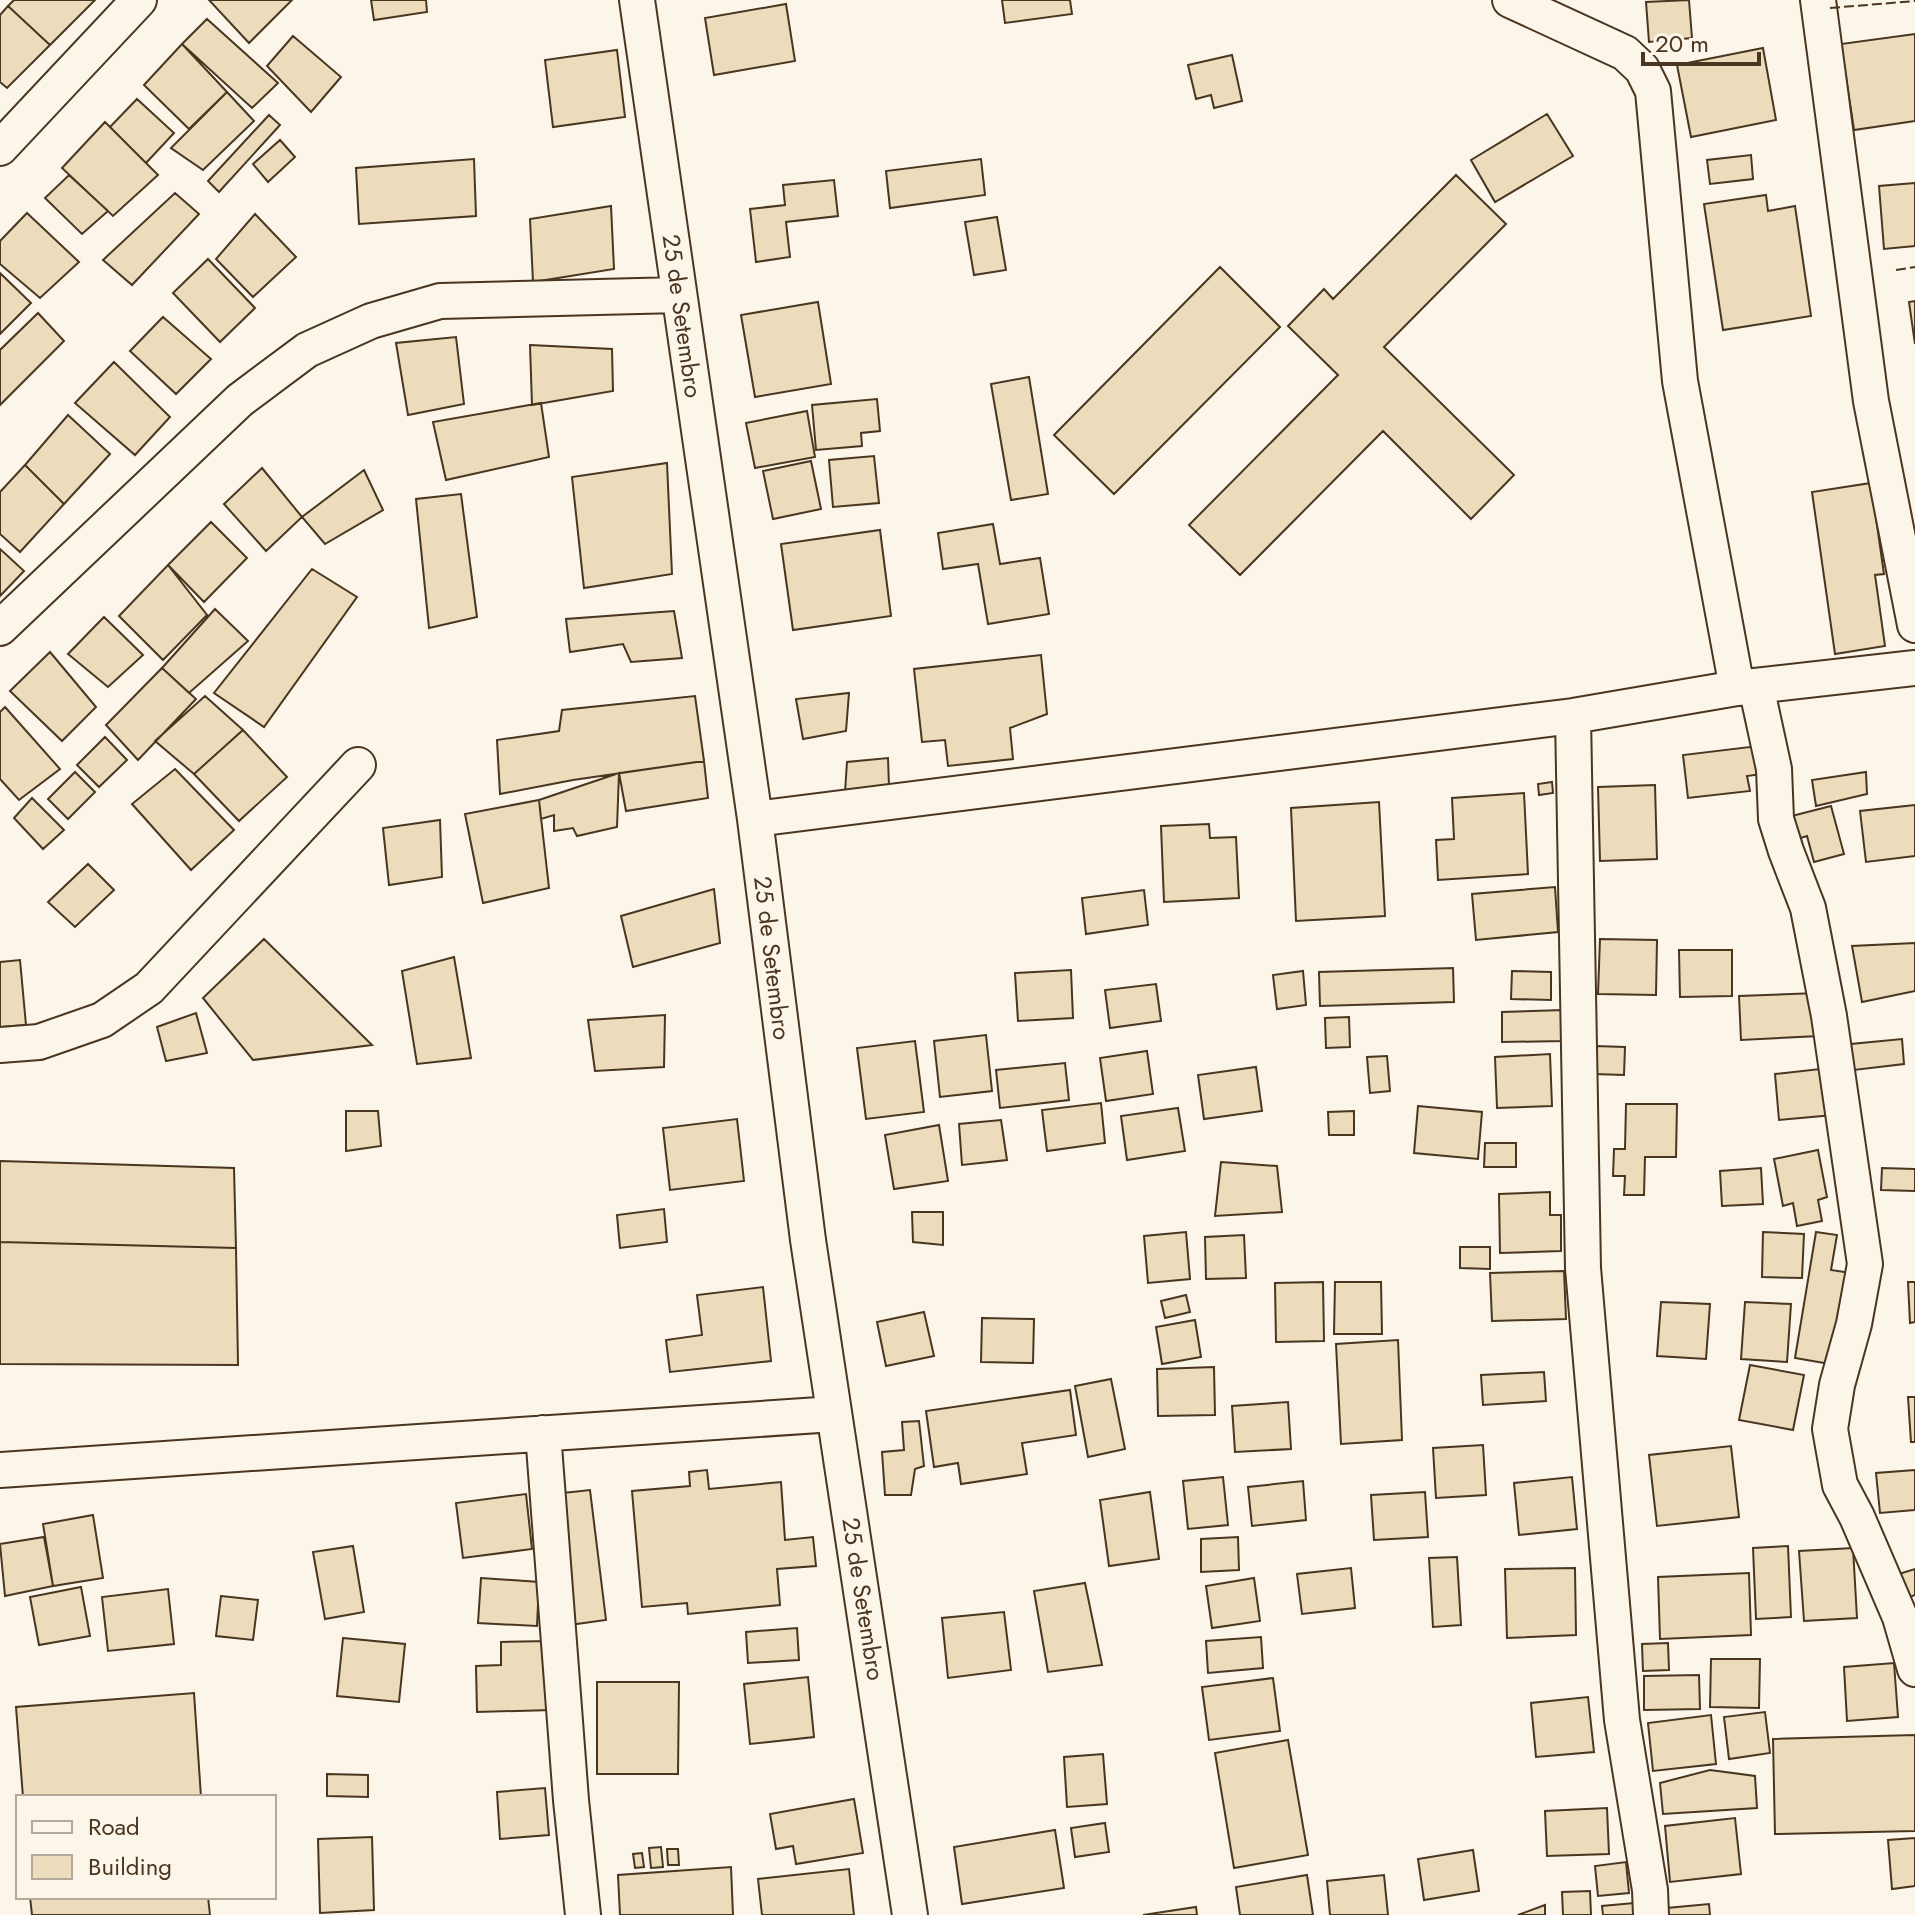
<svg xmlns="http://www.w3.org/2000/svg" width="1915" height="1915" font-family="Jost,sans-serif">
<style>
.building{fill:#ecdcbc;stroke:#4a3520;stroke-width:2}
.lines{fill:none;stroke-linecap:round;stroke-linejoin:round}
.street-casing{stroke:#4a3520;stroke-width:38}
.street{stroke:#fbf6e9;stroke-width:34}
.fence{stroke:#4a3520;stroke-width:2;stroke-dasharray:10 4;stroke-linecap:butt}
.labels{text-anchor:middle;stroke-width:6;stroke-linejoin:round;paint-order:stroke}
.street-label{font-size:24px;fill:#4a3520;stroke:#fbf6e9}
</style>
<rect width="100%" height="100%" fill="#fbf6e9"/>
<!-- building -->
<path class="building" d="M14,0H95L50,45L8,6Z
M209,0H292L249,43Z
M371,0H426L427,12L374,20Z
M1002,0H1070L1072,14L1005,23Z
M1689,0L1692,38L1649,42L1646,2Z
M786,4L795,61L714,75L705,18Z
M8,6L50,45L7,88L0,82V15Z
M207,19L278,83L252,108L182,44Z
M1915,34V121L1854,130L1841,44Z
M293,36L341,77L311,112L267,66Z
M182,44L227,92L189,129L144,85Z
M1763,48L1776,120L1691,137L1677,65Z
M617,50L625,117L553,127L545,60Z
M1232,55L1242,101L1214,108L1211,95L1196,99L1188,65Z
M227,92L254,121L203,170L171,148Z
M137,99L174,133L146,163L110,127Z
M1547,114L1573,156L1495,202L1471,160Z
M269,115L280,125L219,192L208,181Z
M105,122L158,175L113,216L62,168Z
M280,140L295,157L268,182L253,164Z
M1751,155L1753,179L1710,184L1707,160Z
M474,159L476,216L359,224L356,168Z
M981,159L985,195L890,208L886,171Z
M69,175L108,211L82,234L45,198Z
M1456,175L1506,224L1384,347L1514,475L1471,519L1383,431L1240,575L1189,525L1338,375L1288,326L1324,289L1333,299Z
M834,180L838,216L786,222L790,257L756,262L750,209L785,205L783,185Z
M1915,183V246L1884,249L1879,186Z
M175,193L199,214L132,285L103,260Z
M1766,195L1768,211L1795,206L1811,316L1723,330L1704,204Z
M611,206L614,269L533,282L530,219Z
M27,213L79,262L40,298L0,264V241Z
M255,214L296,257L253,297L216,259Z
M997,217L1006,270L974,275L965,222Z
M208,259L255,308L220,342L173,293Z
M1220,267L1280,327L1114,494L1054,435Z
M0,273L31,303L0,334Z
M1915,301V344L1909,302Z
M818,302L831,384L755,397L741,315Z
M38,313L64,341L0,405V350Z
M163,317L211,359L176,394L130,351Z
M456,337L464,404L408,415L396,343Z
M530,345L612,349L613,391L532,405Z
M114,362L170,417L135,455L75,403Z
M1029,377L1048,494L1011,500L991,384Z
M877,399L880,431L861,433L862,446L816,450L812,405Z
M541,403L549,457L446,480L433,422Z
M807,411L815,457L755,468L746,423Z
M68,415L110,454L64,504L25,465Z
M874,456L879,503L833,507L829,460Z
M811,461L821,509L773,519L763,471Z
M667,463L672,574L584,588L572,477Z
M25,465L64,504L20,552L0,534V492Z
M262,468L302,517L266,551L224,504Z
M364,470L383,510L325,544L302,517Z
M1871,483L1884,574L1875,575L1885,646L1835,654L1812,492Z
M461,494L477,617L429,628L416,499Z
M211,522L247,558L204,602L168,565Z
M993,524L1000,564L1040,558L1049,614L988,624L978,564L943,569L938,533Z
M880,530L891,616L793,630L781,544Z
M0,549L24,571L0,596Z
M168,565L207,615L163,660L119,616Z
M312,569L357,597L264,727L214,693Z
M215,609L248,641L189,693L162,668Z
M674,611L682,658L631,662L623,644L570,652L566,619Z
M104,617L143,655L108,687L68,654Z
M50,652L96,707L62,741L10,691Z
M1041,655L1047,714L1010,728L1013,759L948,766L945,740L922,742L914,669Z
M162,668L196,699L138,760L106,725Z
M849,693L846,731L803,739L796,699Z
M205,696L243,730L194,774L155,741Z
M695,696L704,761L573,780L500,794L497,740L559,731L562,710Z
M5,707L60,769L19,800L0,779V712Z
M243,730L287,777L239,821L194,774Z
M105,737L127,760L99,787L77,765Z
M1758,746L1762,774L1747,776L1750,791L1688,798L1683,755Z
M888,758L889,786L845,792L847,762Z
M704,761L708,798L626,811L619,773Z
M175,769L234,830L191,870L132,804Z
M75,772L95,792L68,819L48,799Z
M1866,772L1867,794L1816,806L1812,780Z
M619,773L617,827L577,836L573,828L554,831V815L541,819L539,800Z
M1552,782L1553,793L1539,795L1538,784Z
M1655,785L1657,859L1600,861L1598,787Z
M1524,793L1528,874L1438,880L1436,840L1454,839L1452,798Z
M32,798L64,830L43,849L14,818Z
M539,800L549,888L483,903L465,814Z
M1379,802L1385,916L1296,921L1291,808Z
M1915,805V856L1866,862L1860,811Z
M1831,806L1844,854L1814,862L1807,836L1790,841L1784,818Z
M440,820L442,877L389,885L383,828Z
M1209,824L1210,838L1236,837L1239,898L1164,902L1161,826Z
M88,864L114,890L75,927L48,902Z
M1555,887L1558,932L1476,940L1472,894Z
M714,889L720,943L633,967L621,916Z
M1144,890L1148,925L1086,934L1082,898Z
M264,939L372,1045L253,1060L203,998Z
M1600,939L1657,940L1656,995L1598,994Z
M1915,943V991L1862,1002L1852,946Z
M1679,950H1732V996L1680,997Z
M454,957L471,1058L417,1064L402,971Z
M20,960L26,1025L0,1027V962Z
M1453,968L1454,1002L1320,1006L1319,972Z
M1071,970L1073,1018L1018,1021L1015,973Z
M1303,971L1306,1005L1277,1009L1273,975Z
M1512,971L1551,972V1000L1511,999Z
M1156,984L1161,1021L1110,1028L1105,990Z
M1818,993L1819,1036L1741,1040L1739,996Z
M1563,1010L1564,1041L1502,1042V1012Z
M196,1013L207,1053L166,1061L157,1027Z
M665,1015L664,1067L595,1071L588,1020Z
M1349,1017L1350,1047L1326,1048L1325,1018Z
M986,1035L992,1091L940,1097L934,1041Z
M1902,1039L1904,1064L1854,1070L1851,1044Z
M915,1041L924,1112L866,1119L857,1048Z
M1595,1046L1625,1047L1624,1075L1594,1074Z
M1147,1051L1153,1094L1106,1101L1100,1058Z
M1550,1054L1552,1106L1497,1108L1495,1057Z
M1387,1056L1390,1091L1370,1093L1367,1057Z
M1065,1063L1069,1100L1000,1108L996,1070Z
M1256,1067L1262,1111L1204,1119L1198,1075Z
M1829,1068L1833,1115L1779,1120L1775,1074Z
M1101,1103L1105,1143L1047,1151L1042,1110Z
M1626,1104H1677L1676,1157H1645L1644,1195H1624L1625,1176H1613L1614,1149H1625Z
M1418,1106L1482,1112L1478,1159L1414,1153Z
M1178,1108L1185,1151L1127,1160L1121,1116Z
M346,1111H378L381,1146L346,1151Z
M1354,1111V1135H1329L1328,1112Z
M737,1119L744,1181L670,1190L663,1128Z
M1001,1120L1007,1160L962,1165L959,1124Z
M939,1125L948,1181L894,1189L885,1135Z
M1485,1143H1516V1167H1484Z
M1818,1150L1827,1197L1818,1200L1822,1221L1797,1226L1793,1203L1783,1206L1774,1159Z
M0,1161L234,1168L236,1248L0,1242Z
M1221,1162L1277,1166L1282,1212L1215,1216Z
M1761,1168L1763,1204L1722,1206L1720,1171Z
M1882,1168L1915,1169V1191L1881,1190Z
M1550,1192V1215H1561V1251L1500,1253L1499,1194Z
M664,1209L667,1242L620,1248L617,1215Z
M912,1212H943V1245L913,1242Z
M1186,1232L1190,1279L1148,1283L1144,1236Z
M1763,1232L1804,1234L1802,1278L1762,1277Z
M1816,1232L1837,1235L1831,1270L1851,1273L1836,1365L1795,1358Z
M1244,1235L1246,1278L1206,1279L1205,1237Z
M0,1242L236,1248L238,1365L0,1364Z
M1460,1247H1490V1269L1460,1268Z
M1564,1271L1566,1319L1492,1321L1490,1273Z
M1323,1282L1324,1341L1276,1342L1275,1283Z
M1335,1282H1381L1382,1334H1334Z
M1908,1282H1915V1322L1910,1323Z
M763,1287L771,1361L670,1372L666,1340L702,1335L697,1295Z
M1186,1295L1190,1312L1165,1318L1161,1301Z
M1661,1302L1710,1304L1706,1359L1657,1356Z
M1745,1302L1791,1304L1787,1362L1741,1359Z
M924,1312L934,1356L886,1366L877,1322Z
M982,1318L1034,1319L1033,1363L981,1362Z
M1195,1320L1201,1357L1162,1364L1156,1327Z
M1398,1340L1402,1440L1341,1444L1336,1344Z
M1750,1365L1804,1375L1793,1430L1739,1420Z
M1214,1367L1215,1415L1158,1416L1157,1369Z
M1544,1372L1546,1401L1483,1405L1481,1375Z
M1111,1379L1125,1449L1088,1457L1075,1386Z
M1070,1390L1076,1435L1022,1443L1027,1474L961,1484L958,1463L934,1467L926,1411Z
M1908,1397H1915V1442H1911Z
M1288,1402L1291,1449L1235,1452L1232,1406Z
M919,1421L924,1466L915,1469L911,1495H885L882,1452L904,1450L902,1422Z
M1483,1445L1486,1495L1436,1498L1433,1448Z
M1731,1446L1739,1517L1657,1526L1649,1455Z
M707,1470L709,1489L781,1482L785,1540L813,1537L816,1566L777,1569L780,1605L688,1614L687,1603L642,1607L632,1491L690,1486L689,1472Z
M1915,1470V1510L1880,1513L1876,1473Z
M1223,1477L1228,1525L1188,1529L1183,1481Z
M1572,1477L1577,1529L1519,1535L1514,1483Z
M1303,1481L1306,1520L1252,1526L1248,1487Z
M590,1490L606,1620L569,1625L554,1494Z
M1150,1492L1159,1559L1109,1566L1100,1500Z
M1425,1492L1428,1537L1374,1540L1371,1495Z
M526,1494L532,1549L463,1558L456,1503Z
M93,1515L103,1578L53,1586L43,1524Z
M44,1537L53,1586L5,1596L0,1544Z
M1238,1537L1239,1570L1201,1572V1539Z
M353,1546L364,1612L325,1619L313,1552Z
M1788,1546L1791,1617L1756,1619L1753,1548Z
M1853,1548L1857,1618L1804,1621L1799,1551Z
M1457,1557L1461,1625L1433,1627L1429,1558Z
M1351,1568L1355,1608L1302,1614L1297,1574Z
M1575,1568L1576,1635L1507,1638L1505,1569Z
M1915,1569V1595L1907,1598L1899,1574Z
M1749,1573L1751,1635L1660,1639L1658,1577Z
M481,1578L539,1582L537,1626L478,1623Z
M1254,1578L1260,1621L1212,1628L1206,1586Z
M1085,1583L1102,1665L1048,1672L1034,1591Z
M81,1587L90,1636L39,1645L30,1597Z
M168,1589L174,1644L108,1651L102,1597Z
M221,1596L258,1600L253,1640L216,1636Z
M1004,1612L1011,1670L948,1678L942,1618Z
M797,1628L799,1660L748,1663L746,1632Z
M1261,1637L1263,1668L1208,1673L1206,1641Z
M343,1638L405,1644L399,1702L337,1696Z
M551,1641L552,1710L477,1712L476,1666L501,1665V1642Z
M1668,1643L1669,1670L1643,1671L1642,1644Z
M1711,1659H1760L1759,1708L1710,1707Z
M1894,1663L1898,1717L1847,1721L1844,1667Z
M1699,1675L1700,1709L1644,1710V1676Z
M808,1677L814,1737L750,1744L744,1684Z
M1273,1678L1280,1731L1209,1740L1202,1687Z
M597,1682H679L678,1774H597Z
M194,1693L201,1797H23L16,1707Z
M1588,1697L1594,1752L1536,1757L1531,1703Z
M1765,1712L1770,1753L1729,1759L1724,1717Z
M1711,1715L1716,1764L1653,1771L1648,1723Z
M1915,1735V1831L1775,1834L1773,1739Z
M1288,1740L1308,1855L1234,1868L1215,1753Z
M1103,1754L1107,1804L1067,1807L1064,1757Z
M1710,1770L1755,1776L1757,1808L1663,1814L1660,1783Z
M327,1774L368,1775V1797L327,1796Z
M545,1788L549,1835L500,1839L497,1792Z
M854,1799L863,1853L796,1864L793,1846L776,1849L770,1814Z
M1607,1808L1609,1854L1547,1856L1545,1811Z
M1735,1818L1741,1874L1670,1882L1665,1826Z
M1105,1823L1109,1852L1075,1857L1071,1828Z
M1055,1830L1064,1888L962,1904L954,1847Z
M372,1837L374,1910L320,1913L318,1839Z
M1915,1838V1886L1892,1889L1888,1840Z
M661,1847L663,1867L651,1868L649,1848Z
M667,1849H678L679,1865H668Z
M1473,1850L1479,1891L1424,1900L1418,1859Z
M642,1853L644,1867L635,1868L633,1854Z
M1626,1862L1629,1893L1598,1896L1595,1866Z
M731,1867L733,1915H620L618,1875Z
M849,1869L854,1915H762L758,1879Z
M1307,1875L1313,1915H1240L1236,1887Z
M1384,1875L1388,1915H1330L1327,1881Z
M1590,1891L1591,1915H1563L1562,1892Z
M30,1897H208L210,1915H32Z
M1634,1903L1636,1915H1603L1602,1906Z
M1709,1904L1710,1915H1667V1908Z
M1545,1905V1915H1518Z
M1196,1907L1197,1915H1143Z"/>
<g class="lines">
<defs>
<path id="street" d="M637,0L755,819L808,1240L910,1915
M1510,0L1625,53L1642,69L1653,91L1680,381L1737,688
M1818,0L1871,401L1915,625
M0,148L139,0
M0,628L240,400L307,350L371,321L440,301L679,295
M1756,686L1774,769L1776,819L1786,851L1808,908L1829,1016L1865,1264L1854,1324L1837,1385L1830,1429L1840,1485L1857,1517L1900,1617L1915,1669
M1573,716L1583,1268L1622,1720L1650,1890L1651,1915
M755,819L1573,716L1737,688L1915,668
M0,1045L39,1042L102,1020L149,988L358,765
M543,1433L571,1800L583,1915
M0,1470L834,1414"/>
</defs>
<!-- street casing -->
<use href="#street" class="street-casing"/>
<!-- street -->
<use href="#street" class="street"/>
<!-- fence -->
<path class="fence" d="M1830,8L1915,1
M1896,270L1915,267"/>
</g>
<g class="labels">
<!-- street labels -->
<g class="street-label">
<text transform="translate(682 316) rotate(82)" y="8">25 de Setembro</text>
<text transform="translate(772 958) rotate(83)" y="8">25 de Setembro</text>
<text transform="translate(863 1599) rotate(81)" y="8">25 de Setembro</text>
</g>
</g>
<!-- legend -->
<rect x="16" y="1795" width="260" height="104" fill="#fbf6e9" stroke="#b4a999" stroke-width="2"/>
<rect x="32" y="1821" width="40" height="12" fill="#fbf6e9" stroke="#b4a999" stroke-width="2"/>
<text x="88" y="1835" font-size="24" fill="#4a3520">Road</text>
<rect x="32" y="1855" width="40" height="24" fill="#ecdcbc" stroke="#b4a999" stroke-width="2"/>
<text x="88" y="1875" font-size="24" fill="#4a3520">Building</text>
<!-- scale -->
<path d="M1643 52v12h116v-12" fill="none" stroke="#4a3520" stroke-width="4"/>
<text x="1655" y="52" font-size="24" fill="#4a3520" stroke="#fbf6e9" stroke-width="6" paint-order="stroke">20 m</text>
</svg>
